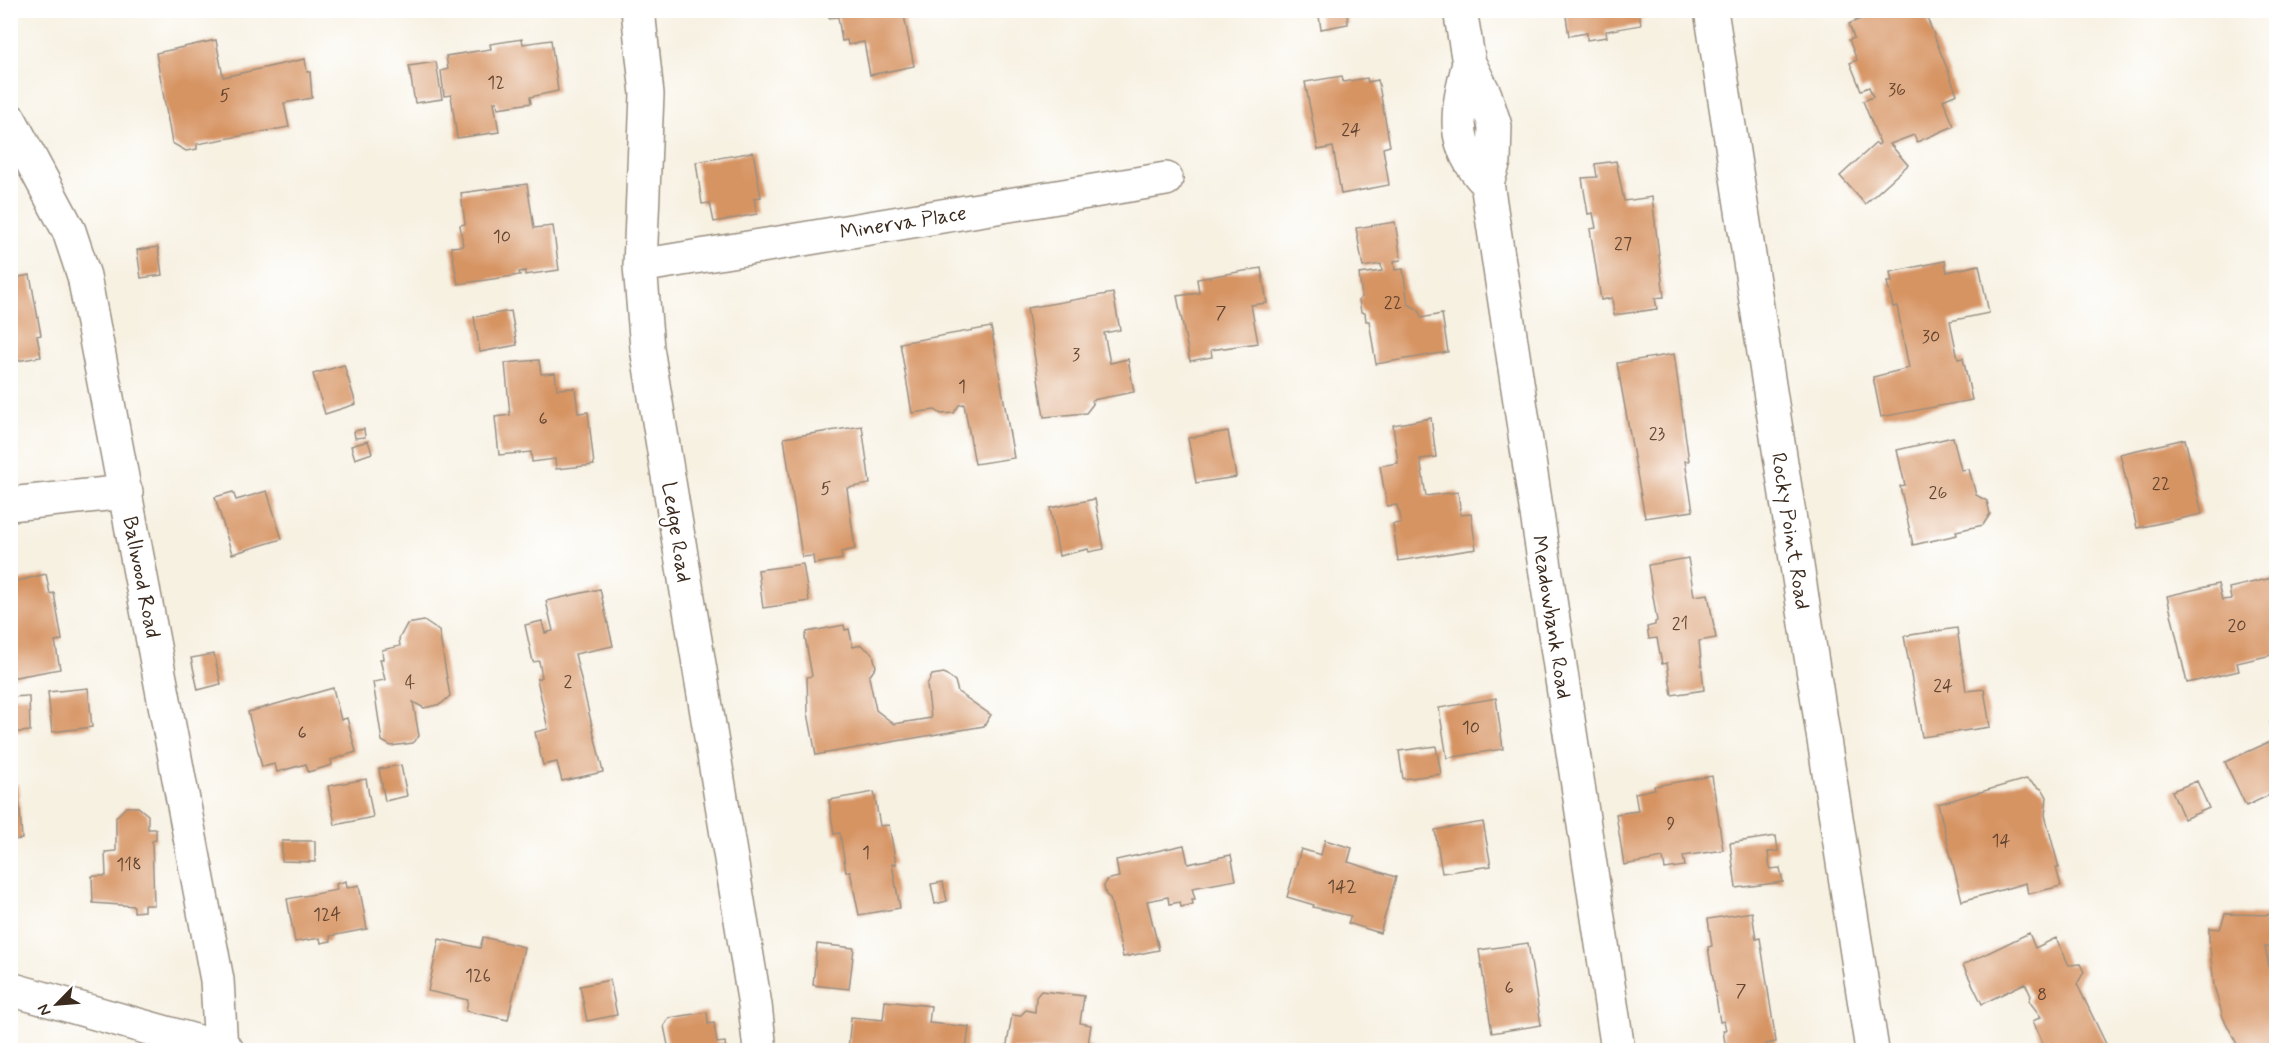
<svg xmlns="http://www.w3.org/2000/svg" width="2287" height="1061" font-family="Mynerve,sans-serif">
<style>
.water{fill:#6ca2d9;stroke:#54667c;stroke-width:1.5}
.building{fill:#d79464}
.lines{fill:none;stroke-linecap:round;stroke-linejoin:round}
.street-casing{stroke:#998e80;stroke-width:36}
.street{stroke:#fff;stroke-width:33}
.labels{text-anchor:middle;stroke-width:4.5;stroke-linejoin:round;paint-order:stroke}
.number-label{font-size:18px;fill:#624430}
.street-label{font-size:21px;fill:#3b2a1e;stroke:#fff}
</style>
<rect width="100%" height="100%" fill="#fff"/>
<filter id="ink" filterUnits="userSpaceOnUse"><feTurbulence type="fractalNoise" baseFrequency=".0167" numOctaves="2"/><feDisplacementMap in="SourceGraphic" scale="12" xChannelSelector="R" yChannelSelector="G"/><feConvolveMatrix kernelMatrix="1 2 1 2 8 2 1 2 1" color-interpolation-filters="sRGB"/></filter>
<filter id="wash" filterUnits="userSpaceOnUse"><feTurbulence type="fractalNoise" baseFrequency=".008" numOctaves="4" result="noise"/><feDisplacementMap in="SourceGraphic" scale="24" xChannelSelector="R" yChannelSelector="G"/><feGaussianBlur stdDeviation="1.35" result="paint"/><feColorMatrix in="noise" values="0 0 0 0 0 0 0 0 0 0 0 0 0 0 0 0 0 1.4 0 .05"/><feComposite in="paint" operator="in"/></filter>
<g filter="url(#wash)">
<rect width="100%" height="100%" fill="#f7f1e2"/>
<!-- water -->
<path class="water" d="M2276,36V73L2267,56Z"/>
<g id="blocks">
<!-- building -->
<path class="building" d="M828,10H903L914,66L870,75L864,42L848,45L847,40L842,41L838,17L829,18Z
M1318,10H1347L1348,24L1321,29Z
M1565,10H1639L1641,25L1606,31L1607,37L1587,40V33L1569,36Z
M1881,10H1924L1957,94L1943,100L1954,126L1917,142L1914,135L1890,144L1908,165L1865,204L1840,176L1876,143L1878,145L1880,143L1863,101L1873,97L1869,87L1861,90L1850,63L1857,60L1849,40L1854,38L1849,24Z
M522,39L523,44L551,40L558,91L530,97L531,103L498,108L497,102H494L499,132L457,138L451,95L444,96L441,71L448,69L446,56L491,49L490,44Z
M216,40L223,77L305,59L307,72H310L312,98L284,103L289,127L197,144V149L186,151L172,143L156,53Z
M436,62L442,99L415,103L409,66Z
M1342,76L1343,82L1367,78L1368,82L1378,80L1390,146L1383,148L1389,185L1341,194L1333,147L1318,150L1305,82Z
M753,152L761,197L754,198L757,214L714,222L710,203L702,204L696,162Z
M1616,161L1624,201L1652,197L1664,297L1655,298L1657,309L1614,315L1612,298L1601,300L1590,229L1596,228L1593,213L1588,214L1582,178L1597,177L1595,164Z
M527,184L534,228L553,226L559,270L525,275V271L519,272L520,275L458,284L451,247L463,246L460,225L465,224L461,193Z
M1395,222L1401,260L1394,261L1395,270L1403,269L1408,304L1419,310L1421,318L1442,314L1448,352L1376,364L1369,321H1366L1365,313L1361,312L1359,300L1362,297L1359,274L1382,271L1381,264L1363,267L1356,228Z
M158,247L162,275L141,278L137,250Z
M1945,261L1947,272L1979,265L1989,313L1950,321L1958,359L1963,358L1972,400L1881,417L1873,377L1909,368L1897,306L1893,307L1887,282H1892L1890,272Z
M10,263L14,278L30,275L41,335L37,336L41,357L10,362Z
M1261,268L1267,303L1251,305L1258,343L1211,350L1212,357L1190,361L1177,296L1199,293L1197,279Z
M1113,293L1120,330L1104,333L1110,363L1128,359L1134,392L1092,400L1093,404L1086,413L1044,417L1027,308Z
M511,311L517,345L480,352L474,317Z
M991,327L1014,458L975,464L964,404L959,405L954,413L941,414L935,410L912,413L900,343Z
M1674,354L1689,461H1685L1693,511L1645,518L1617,363Z
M539,360L541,374L555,373L557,389L575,388L578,413L588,412L594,465L556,469L555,459L532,462L531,452L499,455L495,417L510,415L505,363Z
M344,365L356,404L325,414L313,374Z
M1431,418L1436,457L1420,459L1426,496L1458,492L1461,515L1471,514L1476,549L1398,561L1393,524L1401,523L1400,514L1397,505L1387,506L1380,466L1398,463L1393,425Z
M862,426L870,484L847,488L855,549L841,552L842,559L814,564L813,556L802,557L784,438Z
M364,429L365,437L355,438L354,431Z
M1228,431L1236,477L1196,483L1188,438Z
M1953,437L1961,470L1969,469L1976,495L1987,501L1990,514L1983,525L1956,531L1957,535L1913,545L1900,486L1905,485L1897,450Z
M2185,439L2202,514L2137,528L2120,454Z
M368,441L372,453L355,459L351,446Z
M267,491L282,539L232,554L215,497L233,492L236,500Z
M1095,499L1104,549L1089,552L1088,549L1059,556L1050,508Z
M1688,558L1694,596L1708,594L1716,638L1699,641L1704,690L1672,695L1667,663L1662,664L1657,638L1649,639L1647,627L1655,625V622L1657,621L1648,565Z
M803,564L809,601L763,608L758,570Z
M46,574L50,594L54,593L62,640L55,641L60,669L10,678V648H13L10,583Z
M2276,577V654L2237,663L2239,671L2187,683L2167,596L2218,584L2222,600L2231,599L2229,588Z
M600,589L613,646L575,654L603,772L562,781L557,762L543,765L535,732L548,729L537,679L542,677L539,661L533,662L525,625L542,621L545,633L553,631L546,601Z
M424,621L439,631L450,696L441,704L424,708L413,702L419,736L413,743L391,746L382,741L373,682L385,680L380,659H383L382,650L400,646L399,639L407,624Z
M844,625L845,630L849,629L853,647L861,645L873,654L876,667L869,677L876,710L894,724L931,718L927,685L932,675L944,673L955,681L958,692L991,715L984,726L816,755L808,713L807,677L812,676L805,637L807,632Z
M1957,628L1966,691L1984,689L1990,727L1922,737L1904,636Z
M214,654L221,684L198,690L191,658Z
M88,688L92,727L52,732L48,692Z
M333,688L341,720L347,718L356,752L331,760L332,765L308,772L306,764L277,772L275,764L262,767L248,712Z
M29,696L30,731L10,733V697Z
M1496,698L1503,749L1447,758L1439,708Z
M2276,719V737L2270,722Z
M2276,739V792L2246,806L2225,762Z
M1436,746L1441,774L1403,779L1399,751Z
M401,765L407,796L385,801L379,769Z
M1712,776L1723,850L1683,856L1685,866L1665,869L1663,858L1624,865L1616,814L1638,811L1635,793L1655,789L1654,786Z
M366,779L373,817L335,825L328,786Z
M2026,779L2043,790L2047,797L2045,815L2059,868H2056L2061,886L2028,894L2026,883L1962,901L1938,804Z
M2197,781L2209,808L2184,819L2172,791Z
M10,784H18L22,839L10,840Z
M874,792L880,826L889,825L896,864H892L900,908L859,915L850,871L846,872L840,833L834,834L829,800Z
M126,807H138L148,815V829H156V840L152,841L154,905H144V911L134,912V906L93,903L92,876H106L105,852L116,851V817Z
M1483,822L1491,866L1442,873L1435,830Z
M1776,836L1778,851L1768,852L1770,869L1780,868L1783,882L1736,888L1730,843Z
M1325,840L1352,848L1348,862L1396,877L1380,933L1348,923L1351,916L1313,907L1314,905L1287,897L1301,849L1321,855Z
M282,841H315V862L282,861Z
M1184,845L1188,864L1231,855L1236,880L1192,888L1195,899H1192L1193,904L1181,907L1180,902L1169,904L1168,897L1147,901L1159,950L1123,957L1110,898L1106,895L1104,887L1106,880L1119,877L1116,860Z
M346,881L347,888L359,885L367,929L330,936L331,941L321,943L320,938L295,942L287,899L337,890L336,884Z
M943,882L947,901L935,904L931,884Z
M1752,912L1756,939L1760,938L1776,1042L1766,1044L1768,1050H1726L1723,1030H1726L1724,1021L1720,1022L1708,947L1712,946L1708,919Z
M2225,914L2276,915V947H2265L2276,999V1050H2240L2223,1017L2214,986L2209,938V928L2220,929Z
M2029,933L2035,948L2056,938L2069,965L2080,964L2084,972L2077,984L2108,1048L2103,1050H2055L2053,1043L2044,1047L2033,1021L2041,1017L2029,1001L2031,996L2025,983L1982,1004L1963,965Z
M483,937L524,947L508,1020L466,1011L468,1000L428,991L439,939L480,948Z
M1528,943L1541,1025L1492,1033L1479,950Z
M817,944L854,948L849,989L813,985Z
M610,980L617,1015L587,1021L580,986Z
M1041,991L1084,996L1080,1023L1091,1025L1088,1045L1097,1050H1006L1012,1015L1020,1016L1026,1010L1035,1012L1036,997Z
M885,1001L931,1006L929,1023L969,1027L966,1050H848L851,1017L883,1020Z
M707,1012L708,1024L714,1023L717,1043L725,1042L726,1050H669L664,1026L669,1018Z"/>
</g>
</g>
<g filter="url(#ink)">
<use href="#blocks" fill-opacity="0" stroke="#998e80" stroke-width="1.5"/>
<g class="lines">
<defs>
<path id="street" d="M638,10L647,94L640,266L647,348L755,1005L760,1050
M1460,10L1469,63L1485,95L1495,126L1494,161L1487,183L1618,1050
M1711,10L1872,1050
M1469,63C1457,111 1449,144 1487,183
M10,120L69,231L84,276L217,980L221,1049
M640,266L1166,179
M10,504L126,492
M10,989L227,1050"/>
</defs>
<!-- street casing -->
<use href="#street" class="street-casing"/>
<!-- street -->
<use href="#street" class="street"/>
</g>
</g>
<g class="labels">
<!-- number labels -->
<g class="number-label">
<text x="496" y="88">12</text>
<text x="1897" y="95">36</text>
<text x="225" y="101">5</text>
<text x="1351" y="135">24</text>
<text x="502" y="242">10</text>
<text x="1623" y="249">27</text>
<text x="1393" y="308">22</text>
<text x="1221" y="318">7</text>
<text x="1931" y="342">30</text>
<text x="1076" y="360">3</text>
<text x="962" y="392">1</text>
<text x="543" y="424">6</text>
<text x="1657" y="439">23</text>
<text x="2161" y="489">22</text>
<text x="826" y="494">5</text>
<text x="1938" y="498">26</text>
<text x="1680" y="629">21</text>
<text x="2237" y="631">20</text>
<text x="568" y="687">2</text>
<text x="410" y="688">4</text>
<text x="1943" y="691">24</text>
<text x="1471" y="733">10</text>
<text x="302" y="738">6</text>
<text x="1671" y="829">9</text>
<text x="2001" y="846">14</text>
<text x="866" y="858">1</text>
<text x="129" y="870">118</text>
<text x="1342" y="892">142</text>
<text x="327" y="920">124</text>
<text x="478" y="981">126</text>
<text x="1509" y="993">6</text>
<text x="1741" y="996">7</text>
<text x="2042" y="1000">8</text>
</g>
<!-- street labels -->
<g class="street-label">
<text transform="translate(903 222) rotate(-9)" y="7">Minerva Place</text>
<text transform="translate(1791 531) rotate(81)" y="7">Rocky Point Road</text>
<text transform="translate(677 532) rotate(81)" y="7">Ledge Road</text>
<text transform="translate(142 577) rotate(79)" y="7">Ballwood Road</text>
<text transform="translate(1552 617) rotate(81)" y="7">Meadowbank Road</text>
</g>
</g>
<!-- margin -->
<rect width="2287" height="1061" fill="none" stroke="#fff" stroke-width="36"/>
<!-- north arrow -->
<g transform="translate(57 1004) rotate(245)" stroke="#ffffff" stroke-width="4.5" paint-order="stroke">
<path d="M0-4.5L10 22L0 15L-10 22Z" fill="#3b2a1e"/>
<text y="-9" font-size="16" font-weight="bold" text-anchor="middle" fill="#3b2a1e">N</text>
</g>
</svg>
